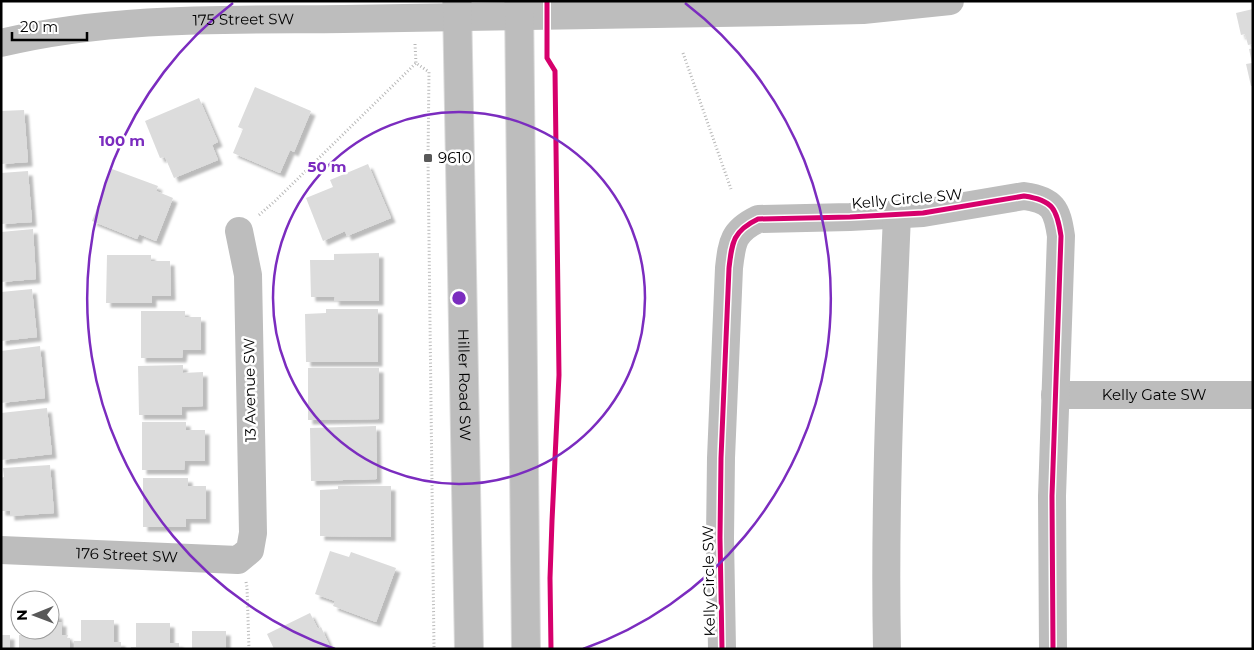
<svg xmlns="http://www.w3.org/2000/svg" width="1254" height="650" font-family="Montserrat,sans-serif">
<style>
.building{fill:#dcdcdc;filter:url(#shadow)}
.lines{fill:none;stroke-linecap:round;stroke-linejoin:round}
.major-casing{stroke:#dbdbdb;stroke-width:30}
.path{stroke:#b8b8b8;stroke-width:3;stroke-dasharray:1 2.5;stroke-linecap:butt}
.minor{stroke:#bdbdbd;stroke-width:28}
.major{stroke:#bdbdbd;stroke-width:28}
.cycleway-casing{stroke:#fff;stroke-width:8}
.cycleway{stroke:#d6006c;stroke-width:5}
.ring{fill:none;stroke:#7b2cbf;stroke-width:2.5}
.poi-dot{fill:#595959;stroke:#fff;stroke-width:2}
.labels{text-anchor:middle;stroke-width:5;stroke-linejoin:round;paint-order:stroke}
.street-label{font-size:15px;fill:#000;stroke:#fff}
.poi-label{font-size:15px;fill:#000;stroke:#fff;text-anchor:start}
.centre{fill:#7b2cbf;stroke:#fff;stroke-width:2.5}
.ring-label{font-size:15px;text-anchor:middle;font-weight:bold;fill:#7b2cbf;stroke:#fff;stroke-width:5;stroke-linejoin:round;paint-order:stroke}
</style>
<defs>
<filter id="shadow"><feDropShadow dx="4.5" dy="4.5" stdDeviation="1" flood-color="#0004"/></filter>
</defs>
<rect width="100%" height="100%" fill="#fff"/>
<!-- building -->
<path class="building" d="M1253,9V44L1248,45L1245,34L1241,35L1236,13Z
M1253,48V86H1251L1246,64L1252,63L1249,49Z
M255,87L311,111L294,152L290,150L280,173L233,153L243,129L238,127Z
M199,98L218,142L212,145L218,160L174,178L165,157L160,158L145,121Z
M24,110L28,162L1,164V111Z
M368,164L391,218L347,236L345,231L323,241L306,198L333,187L330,180Z
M112,169L158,186L156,191L173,198L156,241L139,234L137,239L92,221Z
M28,171L32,222L1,224V173Z
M33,229L36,279L1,282V232Z
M379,253V301H334L335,297H311L310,260H334V254Z
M107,255H151V261H170L171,296H152V303H106Z
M32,289L37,337L1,341V292Z
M326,309H378V362H306L305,314L326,313Z
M141,311H185V317H201V350H183L182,358H141Z
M40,346L45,398L1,403V351Z
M183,365V373L203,372V406L182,407V415H139L138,366Z
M308,368H379V419L308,420Z
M47,408L52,454L1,460V413Z
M142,422H186V430H205V461H185L184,470H142Z
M376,426L377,479L311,481L310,428Z
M50,465L54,513L10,516V511H1V478L4,477L3,468Z
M143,478H188V486H206V519H186V527H143Z
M338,486H391V537L320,536V490L338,489Z
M330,551L349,557L351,552L396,568L376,622L333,606L335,601L315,594Z
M310,613L318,629L321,627L331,649H274L267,634Z
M50,614H58V622H62V635H68L67,638H70V649H19V635H24V630H50Z
M81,620H114V642H121V649H74V641H81Z
M136,623H170V643H179V649H131V647H136Z
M192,631H226V649H192Z
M1,635H10V649H1Z"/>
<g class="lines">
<defs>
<g id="major">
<path id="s4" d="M457,1L469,649"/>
<path d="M519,1L526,649"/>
</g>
</defs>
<!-- major casing -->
<use href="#major" class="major-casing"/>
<!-- path -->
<path class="path" d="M415,44L416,63L429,72L428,158L434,649
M683,53L731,189
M259,215L275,201L416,63
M246,582L247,587L249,649"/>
<!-- minor -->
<g class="minor">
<path id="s1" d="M1,43C113,16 230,20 344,19C489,17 634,14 779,12L863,10L950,1"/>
<path id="s2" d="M1055,395H1253"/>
<path id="s3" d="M1,550L238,560L250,550L253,533L248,275L239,231"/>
<path d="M722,649L720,538L721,458L729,268C732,242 733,231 758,219L850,217L923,213L1024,196C1053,200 1057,209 1061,236L1052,496L1053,649"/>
<path d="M887,649C884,504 891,359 897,215"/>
</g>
<!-- major -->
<use href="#major" class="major"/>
<defs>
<path id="cycleway" d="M547,1V58L555,71L559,375L552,521L550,578L551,649
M722,649L720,538L721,458L729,268C732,242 733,231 758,219L850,217L923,213L1024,196C1053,200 1057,209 1061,236L1052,496L1053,649"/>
</defs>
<!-- cycleway casing -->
<use href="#cycleway" class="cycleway-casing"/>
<!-- cycleway -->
<use href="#cycleway" class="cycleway"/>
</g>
<!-- distance rings -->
<g class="ring">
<circle cx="459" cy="298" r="186"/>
<path d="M335 649A372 372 0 0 1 233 3M685 3A372 372 0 0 1 583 649"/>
</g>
<!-- markers -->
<rect class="poi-dot" x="423" y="153" width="10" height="10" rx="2.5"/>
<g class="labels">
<!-- street labels -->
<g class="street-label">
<text dy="5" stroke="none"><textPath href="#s1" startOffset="244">175 Street SW</textPath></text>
<text transform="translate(907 199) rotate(-5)" y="5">Kelly Circle SW</text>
<text dy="5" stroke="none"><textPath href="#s4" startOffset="384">Hiller Road SW</textPath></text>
<text transform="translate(250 390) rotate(-91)" y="5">13 Avenue SW</text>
<text dy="5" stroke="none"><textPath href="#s2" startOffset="99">Kelly Gate SW</textPath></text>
<text dy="5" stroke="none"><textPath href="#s3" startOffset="126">176 Street SW</textPath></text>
<text transform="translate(709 581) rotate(-91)" y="5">Kelly Circle SW</text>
</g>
<!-- poi labels -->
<g class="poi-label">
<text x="438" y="163">9610</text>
</g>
</g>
<circle cx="459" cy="298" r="8" class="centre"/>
<g class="ring-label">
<text x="122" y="146">100 m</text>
<text x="327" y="172">50 m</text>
</g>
<!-- border -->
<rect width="1254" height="650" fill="none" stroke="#000000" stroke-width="5"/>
<!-- north arrow -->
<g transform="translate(35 615) rotate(269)"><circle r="24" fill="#ffffff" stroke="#999999"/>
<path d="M0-4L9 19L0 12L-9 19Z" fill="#595959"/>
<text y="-8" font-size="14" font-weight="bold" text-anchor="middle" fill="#000000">N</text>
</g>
<!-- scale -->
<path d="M12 32v8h75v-8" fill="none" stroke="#000000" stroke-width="2.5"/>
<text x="20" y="32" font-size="15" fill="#000000" stroke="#ffffff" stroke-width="4" paint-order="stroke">20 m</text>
</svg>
